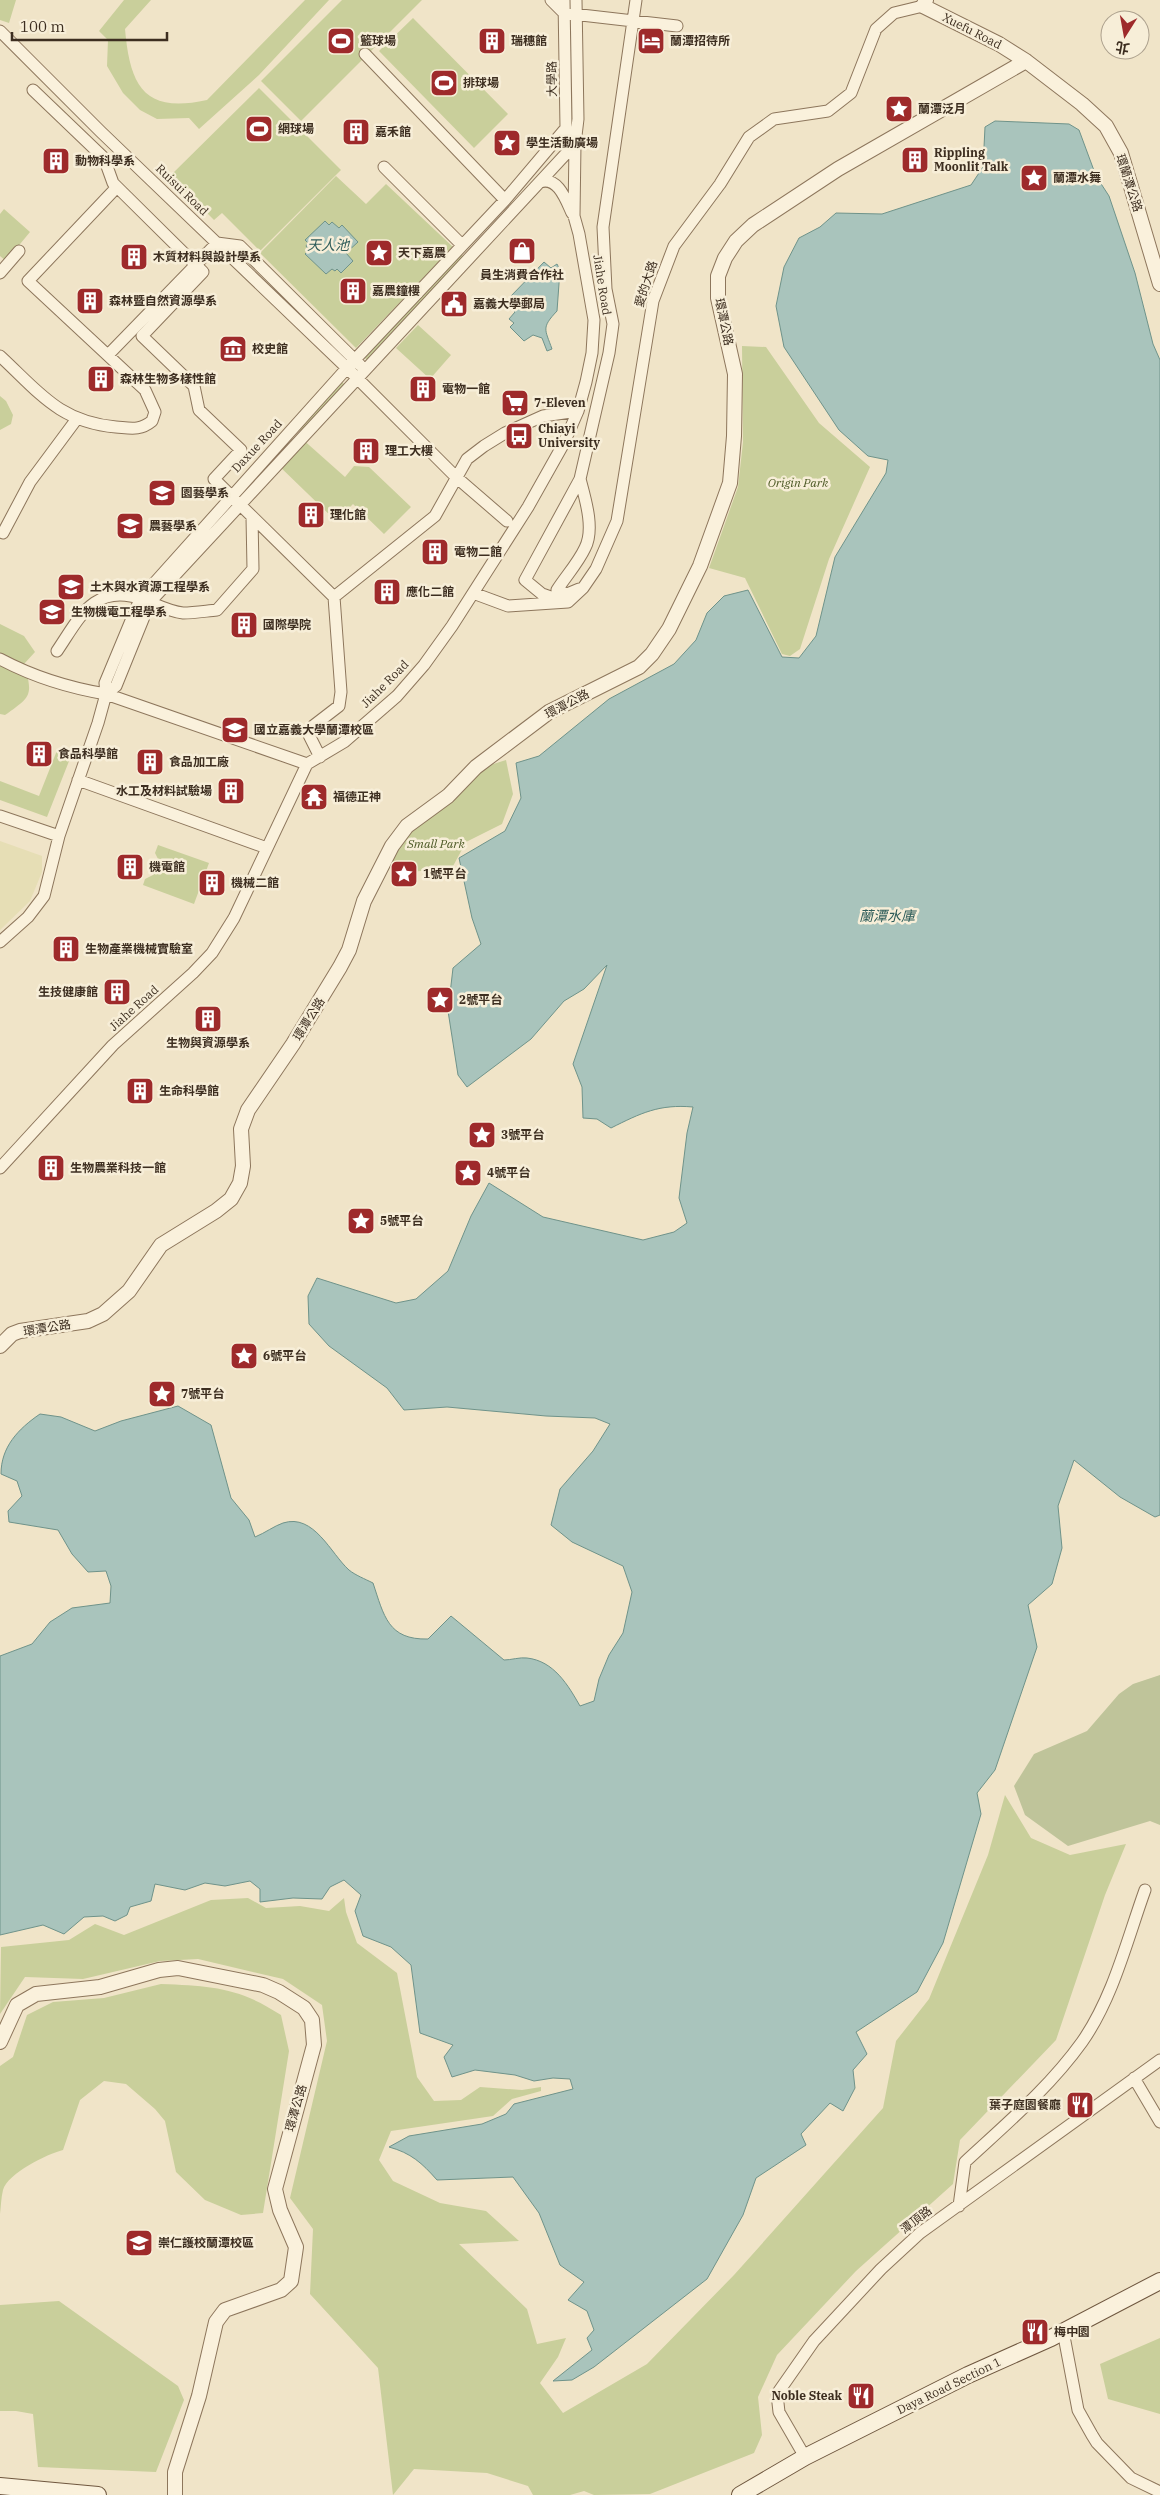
<svg xmlns="http://www.w3.org/2000/svg" width="1160" height="2495" font-family="'IBM Plex Serif','Noto Sans TC',serif">
<style>
.farmland{fill:#e6deb5}
.green{fill:#c9cf9b}
.cemetery{fill:#bfc49a}
.water{fill:#a9c4bc;stroke:#6f938a}
.lines{fill:none;stroke-linecap:round;stroke-linejoin:round}
.minor-casing{stroke:#8d765c;stroke-width:13}
.tertiary-casing{stroke:#8d765c;stroke-width:16}
.secondary-casing{stroke:#6f573f;stroke-width:18}
.minor{stroke:#faf1dc;stroke-width:11}
.tertiary{stroke:#faf1dc;stroke-width:14}
.secondary{stroke:#faf1dc;stroke-width:16}
.labels{text-anchor:middle;stroke-width:5;stroke-linejoin:round;paint-order:stroke}
.street-label{font-size:12px;fill:#3d2e20;stroke:#f7eed8}
.poi-label{font-size:12px;font-weight:bold;fill:#3d2e20;stroke:#f7eed8;text-anchor:start}
.park-label{font-size:12px;font-style:italic;fill:#4d5a26;stroke:#f7eed8}
.water-label{font-size:14px;font-style:italic;fill:#2f5d5a;stroke:#f7eed8}
</style>
<rect width="100%" height="100%" fill="#f0e4c8"/>
<!-- farmland -->
<path class="farmland" d="M0,841L42,856V872L30,901L0,930Z"/>
<!-- green -->
<path class="green" d="M0,0H16L9,23L0,20Z
M124,0H151L125,29C130,86 144,114 207,100L305,0H329L259,75L199,129L189,118L157,119L140,110L123,93L107,66L108,40L99,31Z
M342,0H422L301,121L261,81Z
M413,18L508,114L474,148L379,51Z
M259,88L341,170L260,251L222,213L214,220L170,176Z
M336,176L366,204L386,184L453,247L356,348L260,253Z
M4,209L30,232L6,261L0,256V214Z
M461,254L463,256L367,360L364,357Z
M418,325L451,355L430,379L396,348Z
M742,346L766,347L819,423L870,467L829,559L800,649L790,656L782,654L745,578L709,568L738,487L743,442Z
M342,382L345,385L301,431L298,429Z
M0,396L6,401L13,415L11,424L0,430Z
M300,437L345,477L354,466L369,467L411,507L384,534L353,504L336,521L276,463Z
M0,624L24,636L35,652L24,664C33,695 32,696 5,715L0,714Z
M58,748L73,751L47,817L0,800V781L39,796Z
M506,760L513,794L502,824L466,842L452,868L410,872L388,859L410,832L484,767Z
M158,845L209,863L194,904L143,885L145,879L153,875L159,861L155,853Z
M1005,1795L1031,1838L1070,1855L1126,1844L1105,1895L1056,2040L960,2140L953,2184L856,2271L777,2355L758,2397L762,2435L754,2453L650,2494L594,2495L584,2491L570,2495H533L528,2486L487,2473L414,2469L393,2495L378,2368L310,2294L313,2229L290,2198L327,2041L322,2005L283,1979L198,1959L160,1961L83,1979L25,1977L0,2014L1,1947L69,1940L95,1924L124,1935L211,1900L248,1898L266,1908L300,1906L329,1911L344,1898L346,1912L357,1943L397,1973L417,2077L434,2101L461,2100L480,2087L522,2090L541,2087V2091L512,2099L493,2116L391,2131L379,2160L393,2181L440,2203L486,2211L519,2241L459,2244L527,2309L537,2344L566,2338L558,2357L540,2383L563,2413L647,2364L734,2275L883,2108L896,2041L929,1999L988,1855Z
M161,1984C211,1986 238,1987 281,2015L289,2051L263,2213L241,2215L205,2200L176,2172L165,2121L155,2109L126,2084L104,2081L80,2100L63,2150C47,2154 8,2173 3,2190C1,2198 1,2206 0,2214V2066L13,2057L27,2015L53,2002L104,1998Z
M59,2301L178,2386L184,2400L156,2472L38,2467L33,2414L16,2411H0V2305Z
M1160,2338V2414L1108,2399L1100,2364Z"/>
<!-- cemetery -->
<path class="cemetery" d="M1160,1675V1825L1150,1821L1068,1846L1025,1815L1014,1786L1034,1754L1087,1731L1119,1694L1133,1684Z"/>
<!-- water -->
<path class="water" d="M995,121L1069,124L1079,130L1096,176L1109,196L1135,273L1153,344L1160,360V1515L1155,1517L1120,1497L1074,1460L1058,1506L1062,1548L1052,1584L1028,1605L1037,1647L995,1770L977,1793L981,1814L943,1943L917,1992L856,2032L867,2054L853,2070L855,2088L843,2111L830,2103L801,2134L806,2145L756,2178L743,2215L707,2279L594,2367L572,2380L553,2381L592,2350L587,2338L594,2330L587,2311L568,2300L584,2282L560,2265L539,2213L513,2177L437,2180C422,2163 411,2153 389,2147L409,2136L482,2124L506,2114L514,2104L573,2089L570,2079L553,2078L534,2081L515,2075L475,2070L452,2077L444,2057L453,2045L420,2033L411,1965L391,1947L363,1936L355,1911L361,1895L344,1880L330,1887L322,1899L293,1898L260,1902V1889L250,1881L225,1886L205,1883L185,1890L155,1884L151,1901L130,1907L127,1915L115,1921L103,1916L84,1917L64,1934L43,1925L0,1935V1656L32,1644L50,1622L72,1608L110,1603L111,1586L106,1571L88,1572L72,1554L58,1530L9,1522L8,1511L22,1496L17,1481L1,1474C1,1447 18,1429 40,1414L61,1417L95,1431L121,1421L178,1406L211,1425L231,1498L249,1520L255,1537C265,1533 274,1526 283,1523C314,1513 331,1554 349,1570C355,1575 365,1579 373,1583C384,1616 388,1640 428,1639L451,1616L504,1660C511,1660 520,1657 527,1658C554,1661 568,1685 580,1706L594,1701L599,1679L609,1655L623,1633L632,1592L623,1566L572,1542L551,1525L560,1489L593,1451L610,1424L595,1418L546,1416L447,1407L404,1410L387,1388L329,1346L309,1324L308,1296L317,1278L396,1303L416,1299L448,1271L471,1216L489,1183L543,1217L643,1240L674,1232L687,1223L679,1198L687,1133L693,1107C659,1104 641,1113 611,1128L597,1119L583,1118L582,1087L573,1064L607,965L584,989L564,1001L531,1039L467,1087L458,1075L448,1011L453,968L481,944L472,918L459,858L505,831L521,798L516,763L539,756L609,699L674,664L696,640L707,613L724,596L748,590L782,657L799,658L816,636L835,557L886,473L888,460L868,456L839,430L784,347L776,306L784,267L799,238L820,227L836,213L882,214L971,185L983,167L985,127Z
M325,221L329,225L332,222L339,228L342,225L358,242L346,253L353,261L341,273L337,269L335,271L332,269L326,274L305,254L309,250L306,246L308,243L305,240Z
M544,262L551,268L557,264L560,270L557,311C541,328 545,329 552,349L547,351L542,338L533,335L524,341L510,327L514,323L509,319L515,312L510,307L515,301L510,297Z"/>
<g class="lines">
<defs>
<path id="minor" d="M551,0L564,13L677,26
M0,31L101,132L347,368L456,477L507,521
M365,54L505,200
M33,90L104,158L113,183L203,272L142,336L194,386L199,410L241,450L214,479L334,597L435,516L467,459L484,446L505,433L543,416L578,411
M384,167L462,245
M540,182C558,176 566,200 572,213
M0,273L19,251
M108,355L217,243L240,246L360,365
M0,356C39,392 59,422 116,427C130,428 140,431 152,421L155,412L145,390L28,281L117,187
M3,533L30,482L76,420
M579,589L567,594L557,590C566,576 578,563 585,548C595,529 585,498 580,479
M473,593L508,606L568,602L583,588L596,569L617,521L653,301L674,246L720,184L749,137L774,119L828,111L851,93L876,29L894,13L923,6
M559,600L542,594L525,580L580,479L609,353L613,324L606,289L603,227L636,0
M57,651C80,617 94,583 142,599C155,604 170,612 183,613C194,613 206,611 217,610L253,569L252,517
M0,659C32,676 70,688 106,694L307,764
M106,694L116,686L150,602L575,144L578,119L576,0
M320,757L309,735L313,726L339,706L341,692L334,597
M78,780L267,848
M0,816L59,836
M0,942L28,917L44,896L59,836L98,723L106,694L105,683L140,599L347,368L505,200L566,128L564,0
M0,1168L113,1045L193,973L212,953L234,918L307,764L344,742L397,696L424,665L452,626L528,507L564,443L578,411L586,382L592,353L594,320L579,234L574,216L575,144L566,128
M1134,2078L1160,2122
M959,2206L965,2162C1006,2124 1049,2088 1082,2042C1113,1998 1127,1940 1145,1890
M1063,2331L1078,2410L1092,2435L1097,2443L1131,2478L1160,2492
M805,2457L779,2412L777,2394L814,2341L881,2269L920,2233L1160,2060"/>
<path id="tertiary" d="M926,0L923,6L999,44L1026,61L1082,104L1106,126L1121,153L1160,284
M0,1346L12,1334L20,1331L88,1321L103,1314L129,1291L161,1245L216,1211L231,1199L240,1183L243,1166L241,1129L248,1110L293,1044L340,967L349,950L364,901L392,846L407,826L448,796L476,767L549,712L639,667L652,654L669,629L700,566L730,483L734,436L735,374L718,298V276L725,258L736,241L753,225L838,169L1026,61
M0,2042L17,2005L36,1994L100,1987L159,1970L178,1968L263,1985L279,1992L304,2008L312,2020L314,2045L275,2189L280,2210L296,2247L291,2281L281,2290L225,2310L216,2322L199,2396L175,2472V2495"/>
<path id="secondary" d="M0,2486L98,2495
M740,2495L805,2457L968,2375L1051,2338L1160,2281"/>
</defs>
<!-- minor casing -->
<use href="#minor" class="minor-casing"/>
<!-- tertiary casing -->
<use href="#tertiary" class="tertiary-casing"/>
<!-- secondary casing -->
<use href="#secondary" class="secondary-casing"/>
<!-- minor -->
<use href="#minor" class="minor"/>
<!-- tertiary -->
<use href="#tertiary" class="tertiary"/>
<!-- secondary -->
<use href="#secondary" class="secondary"/>
</g>
<!-- icons -->
<defs>
<symbol id="stadium-square" viewBox="-11 -11 22 22"><rect x="-9" y="-9" width="18" height="18" rx="4" fill="#9e2a2b" stroke="#f7eed8"/><path d="M0-5a6.5 5 0 1 0 0 10a6.5 5 0 1 0 0-10ZM-3.5-1.8h7v3.6h-7Z" fill="#fff"/></symbol>
<symbol id="building-square" viewBox="-11 -11 22 22"><rect x="-9" y="-9" width="18" height="18" rx="4" fill="#9e2a2b" stroke="#f7eed8"/><path d="M-4-6H4V6H1V3H-1V6H-4ZM-2.5-4.3h1.7v1.8h-1.7ZM.8-4.3h1.7v1.8H.8ZM-2.5-1h1.7V.8h-1.7ZM.8-1h1.7V.8H.8Z" fill="#fff"/></symbol>
<symbol id="hotel-square" viewBox="-11 -11 22 22"><rect x="-9" y="-9" width="18" height="18" rx="4" fill="#9e2a2b" stroke="#f7eed8"/><path d="M-6-4.5h1.5V1H6V5H4.5V3h-9V5H-6ZM-4 0a1.8 1.8 0 1 1 3.6 0ZM.5 0V-2.5h3Q6-2.5 6 0Z" fill="#fff"/></symbol>
<symbol id="sight-square" viewBox="-11 -11 22 22"><rect x="-9" y="-9" width="18" height="18" rx="4" fill="#9e2a2b" stroke="#f7eed8"/><path d="M0-6L1.8-2.2L6-1.7L2.9 1.2L3.7 5.4L0 3.3L-3.7 5.4L-2.9 1.2L-6-1.7L-1.8-2.2Z" fill="#fff"/></symbol>
<symbol id="shop-square" viewBox="-11 -11 22 22"><rect x="-9" y="-9" width="18" height="18" rx="4" fill="#9e2a2b" stroke="#f7eed8"/><path d="M-5-2.5h2.3a2.7 3.5 0 0 1 5.4 0H5L5.5 6h-11ZM-1.5-2.5h3a1.5 2.3 0 0 0-3 0Z" fill="#fff"/></symbol>
<symbol id="civic-square" viewBox="-11 -11 22 22"><rect x="-9" y="-9" width="18" height="18" rx="4" fill="#9e2a2b" stroke="#f7eed8"/><path d="M-.6-6.5H3V-4.5H.6V-3L4-1V1h2V6H-6V1h2V-1L-.6-3ZM-1.2 2.5V6h2.4V2.5Z" fill="#fff"/></symbol>
<symbol id="museum-square" viewBox="-11 -11 22 22"><rect x="-9" y="-9" width="18" height="18" rx="4" fill="#9e2a2b" stroke="#f7eed8"/><path d="M0-6L6-3V-2H-6V-3ZM-5-1h2V3h-2ZM-1-1h2V3h-2ZM3-1h2V3H3ZM-6 4H6V6H-6Z" fill="#fff"/></symbol>
<symbol id="supermarket-square" viewBox="-11 -11 22 22"><rect x="-9" y="-9" width="18" height="18" rx="4" fill="#9e2a2b" stroke="#f7eed8"/><path d="M-6-5.5h2.5l.6 2H6L4.5 2H-2.5L-4.4-4H-6ZM-1.5 3.2a1.3 1.3 0 1 0 .1 0ZM3 3.2a1.3 1.3 0 1 0 .1 0Z" fill="#fff"/></symbol>
<symbol id="bus-square" viewBox="-11 -11 22 22"><rect x="-9" y="-9" width="18" height="18" rx="4" fill="#9e2a2b" stroke="#f7eed8"/><path d="M-5-6H5V4H4V6H2V4H-2V6H-4V4H-5ZM-3.5-4V0h7V-4ZM-3.5 1.2v1.5H-2V1.2ZM2 1.2v1.5H3.5V1.2Z" fill="#fff"/></symbol>
<symbol id="university-square" viewBox="-11 -11 22 22"><rect x="-9" y="-9" width="18" height="18" rx="4" fill="#9e2a2b" stroke="#f7eed8"/><path d="M0-5L7-2L0 1L-7-2ZM-4 1L0 2.5L4 1V4Q0 6-4 4Z" fill="#fff"/></symbol>
<symbol id="temple-square" viewBox="-11 -11 22 22"><rect x="-9" y="-9" width="18" height="18" rx="4" fill="#9e2a2b" stroke="#f7eed8"/><path d="M0-6L5-2H3V0L6.5 2.5H4V6H1.5V3h-3V6H-4V2.5H-6.5L-3 0V-2H-5Z" fill="#fff"/></symbol>
<symbol id="restaurant-square" viewBox="-11 -11 22 22"><rect x="-9" y="-9" width="18" height="18" rx="4" fill="#9e2a2b" stroke="#f7eed8"/><path d="M-5-6h1v4h1v-4h1v4h1v-4h1v5L-1.5 .5V6h-2V.5L-5-1ZM5-6V6H3V1.5H1.5Q1.5-4 5-6Z" fill="#fff"/></symbol>
</defs>
<g fill-rule="evenodd">
<use href="#stadium-square" x="325" y="25" width="32" height="32"/>
<use href="#building-square" x="476" y="25" width="32" height="32"/>
<use href="#hotel-square" x="635" y="25" width="32" height="32"/>
<use href="#stadium-square" x="428" y="67" width="32" height="32"/>
<use href="#sight-square" x="883" y="93" width="32" height="32"/>
<use href="#stadium-square" x="243" y="113" width="32" height="32"/>
<use href="#building-square" x="340" y="116" width="32" height="32"/>
<use href="#sight-square" x="491" y="127" width="32" height="32"/>
<use href="#building-square" x="899" y="144" width="32" height="32"/>
<use href="#building-square" x="40" y="145" width="32" height="32"/>
<use href="#sight-square" x="1018" y="162" width="32" height="32"/>
<use href="#shop-square" x="506" y="235" width="32" height="32"/>
<use href="#sight-square" x="363" y="237" width="32" height="32"/>
<use href="#building-square" x="118" y="241" width="32" height="32"/>
<use href="#building-square" x="337" y="275" width="32" height="32"/>
<use href="#building-square" x="74" y="285" width="32" height="32"/>
<use href="#civic-square" x="438" y="288" width="32" height="32"/>
<use href="#museum-square" x="217" y="333" width="32" height="32"/>
<use href="#building-square" x="85" y="363" width="32" height="32"/>
<use href="#building-square" x="407" y="373" width="32" height="32"/>
<use href="#supermarket-square" x="499" y="387" width="32" height="32"/>
<use href="#bus-square" x="503" y="420" width="32" height="32"/>
<use href="#building-square" x="350" y="435" width="32" height="32"/>
<use href="#university-square" x="146" y="477" width="32" height="32"/>
<use href="#building-square" x="295" y="499" width="32" height="32"/>
<use href="#university-square" x="114" y="510" width="32" height="32"/>
<use href="#building-square" x="419" y="536" width="32" height="32"/>
<use href="#university-square" x="55" y="571" width="32" height="32"/>
<use href="#building-square" x="371" y="576" width="32" height="32"/>
<use href="#university-square" x="36" y="596" width="32" height="32"/>
<use href="#building-square" x="228" y="609" width="32" height="32"/>
<use href="#university-square" x="219" y="714" width="32" height="32"/>
<use href="#building-square" x="23" y="738" width="32" height="32"/>
<use href="#building-square" x="134" y="746" width="32" height="32"/>
<use href="#building-square" x="215" y="775" width="32" height="32"/>
<use href="#temple-square" x="298" y="781" width="32" height="32"/>
<use href="#building-square" x="114" y="851" width="32" height="32"/>
<use href="#sight-square" x="388" y="858" width="32" height="32"/>
<use href="#building-square" x="196" y="867" width="32" height="32"/>
<use href="#building-square" x="50" y="933" width="32" height="32"/>
<use href="#building-square" x="101" y="976" width="32" height="32"/>
<use href="#sight-square" x="424" y="984" width="32" height="32"/>
<use href="#building-square" x="192" y="1003" width="32" height="32"/>
<use href="#building-square" x="124" y="1075" width="32" height="32"/>
<use href="#sight-square" x="466" y="1119" width="32" height="32"/>
<use href="#building-square" x="35" y="1152" width="32" height="32"/>
<use href="#sight-square" x="452" y="1157" width="32" height="32"/>
<use href="#sight-square" x="345" y="1205" width="32" height="32"/>
<use href="#sight-square" x="228" y="1340" width="32" height="32"/>
<use href="#sight-square" x="146" y="1378" width="32" height="32"/>
<use href="#restaurant-square" x="1064" y="2089" width="32" height="32"/>
<use href="#university-square" x="123" y="2227" width="32" height="32"/>
<use href="#restaurant-square" x="1019" y="2316" width="32" height="32"/>
<use href="#restaurant-square" x="845" y="2380" width="32" height="32"/>
</g>
<g class="labels">
<!-- street labels -->
<g class="street-label">
<text transform="translate(972 31) rotate(27)" y="4">Xuefu Road</text>
<text transform="translate(552 79) rotate(-91)" y="4">大學路</text>
<text transform="translate(1129 183) rotate(72)" y="4">環蘭潭公路</text>
<text transform="translate(182 190) rotate(44)" y="4">Ruisui Road</text>
<text transform="translate(646 284) rotate(-72)" y="4">愛的大路</text>
<text transform="translate(602 285) rotate(81)" y="4">Jiahe Road</text>
<text transform="translate(724 322) rotate(78)" y="4">環潭公路</text>
<text transform="translate(257 446) rotate(-47)" y="4">Daxue Road</text>
<text transform="translate(385 684) rotate(-45)" y="4">Jiahe Road</text>
<text transform="translate(567 704) rotate(-28)" y="4">環潭公路</text>
<text transform="translate(134 1008) rotate(-42)" y="4">Jiahe Road</text>
<text transform="translate(309 1019) rotate(-58)" y="4">環潭公路</text>
<text transform="translate(47 1328) rotate(-9)" y="4">環潭公路</text>
<text transform="translate(296 2108) rotate(-74)" y="4">環潭公路</text>
<text transform="translate(916 2220) rotate(-38)" y="4">潭頂路</text>
<text transform="translate(949 2386) rotate(-26)" y="4">Daya Road Section 1</text>
</g>
<!-- poi labels -->
<g class="poi-label">
<text x="360" y="45">籃球場</text>
<text x="511" y="45">瑞穗館</text>
<text x="670" y="45">蘭潭招待所</text>
<text x="463" y="87">排球場</text>
<text x="918" y="113">蘭潭泛月</text>
<text x="278" y="133">網球場</text>
<text x="375" y="136">嘉禾館</text>
<text x="526" y="147">學生活動廣場</text>
<text x="934" y="157">Rippling<tspan x="934" dy="14">Moonlit Talk</tspan></text>
<text x="75" y="165">動物科學系</text>
<text x="1053" y="182">蘭潭水舞</text>
<text x="398" y="257">天下嘉農</text>
<text x="153" y="261">木質材料與設計學系</text>
<text x="522" y="279" text-anchor="middle">員生消費合作社</text>
<text x="372" y="295">嘉農鐘樓</text>
<text x="109" y="305">森林暨自然資源學系</text>
<text x="473" y="308">嘉義大學郵局</text>
<text x="252" y="353">校史館</text>
<text x="120" y="383">森林生物多樣性館</text>
<text x="442" y="393">電物一館</text>
<text x="534" y="407">7-Eleven</text>
<text x="538" y="433">Chiayi<tspan x="538" dy="14">University</tspan></text>
<text x="385" y="455">理工大樓</text>
<text x="181" y="497">園藝學系</text>
<text x="330" y="519">理化館</text>
<text x="149" y="530">農藝學系</text>
<text x="454" y="556">電物二館</text>
<text x="90" y="591">土木與水資源工程學系</text>
<text x="406" y="596">應化二館</text>
<text x="71" y="616">生物機電工程學系</text>
<text x="263" y="629">國際學院</text>
<text x="254" y="734">國立嘉義大學蘭潭校區</text>
<text x="58" y="758">食品科學館</text>
<text x="169" y="766">食品加工廠</text>
<text x="212" y="795" text-anchor="end">水工及材料試驗場</text>
<text x="333" y="801">福德正神</text>
<text x="149" y="871">機電館</text>
<text x="423" y="878">1號平台</text>
<text x="231" y="887">機械二館</text>
<text x="85" y="953">生物產業機械實驗室</text>
<text x="98" y="996" text-anchor="end">生技健康館</text>
<text x="459" y="1004">2號平台</text>
<text x="208" y="1047" text-anchor="middle">生物與資源學系</text>
<text x="159" y="1095">生命科學館</text>
<text x="501" y="1139">3號平台</text>
<text x="70" y="1172">生物農業科技一館</text>
<text x="487" y="1177">4號平台</text>
<text x="380" y="1225">5號平台</text>
<text x="263" y="1360">6號平台</text>
<text x="181" y="1398">7號平台</text>
<text x="1061" y="2109" text-anchor="end">葉子庭園餐廳</text>
<text x="158" y="2247">崇仁護校蘭潭校區</text>
<text x="1054" y="2336">梅中園</text>
<text x="842" y="2400" text-anchor="end">Noble Steak</text>
</g>
<!-- park labels -->
<g class="park-label">
<text x="798" y="487">Origin Park</text>
<text x="436" y="848">Small Park</text>
</g>
<!-- water labels -->
<g class="water-label">
<text x="328" y="250">天人池</text>
<text x="887" y="921">蘭潭水庫</text>
</g>
</g>
<!-- north arrow -->
<g transform="translate(1125 35) rotate(191)"><circle r="24" fill="#f7eed8" stroke="#ada18e"/>
<path d="M0-4L9 19L0 12L-9 19Z" fill="#9e2a2b"/>
<text y="-8" font-size="14" font-weight="bold" text-anchor="middle" fill="#3d2e20">北</text>
</g>
<!-- scale -->
<path d="M12 32v8h155v-8" fill="none" stroke="#3d2e20" stroke-width="2.5"/>
<text x="20" y="32" font-size="15" fill="#3d2e20" stroke="#f7eed8" stroke-width="4" paint-order="stroke">100 m</text>
</svg>
